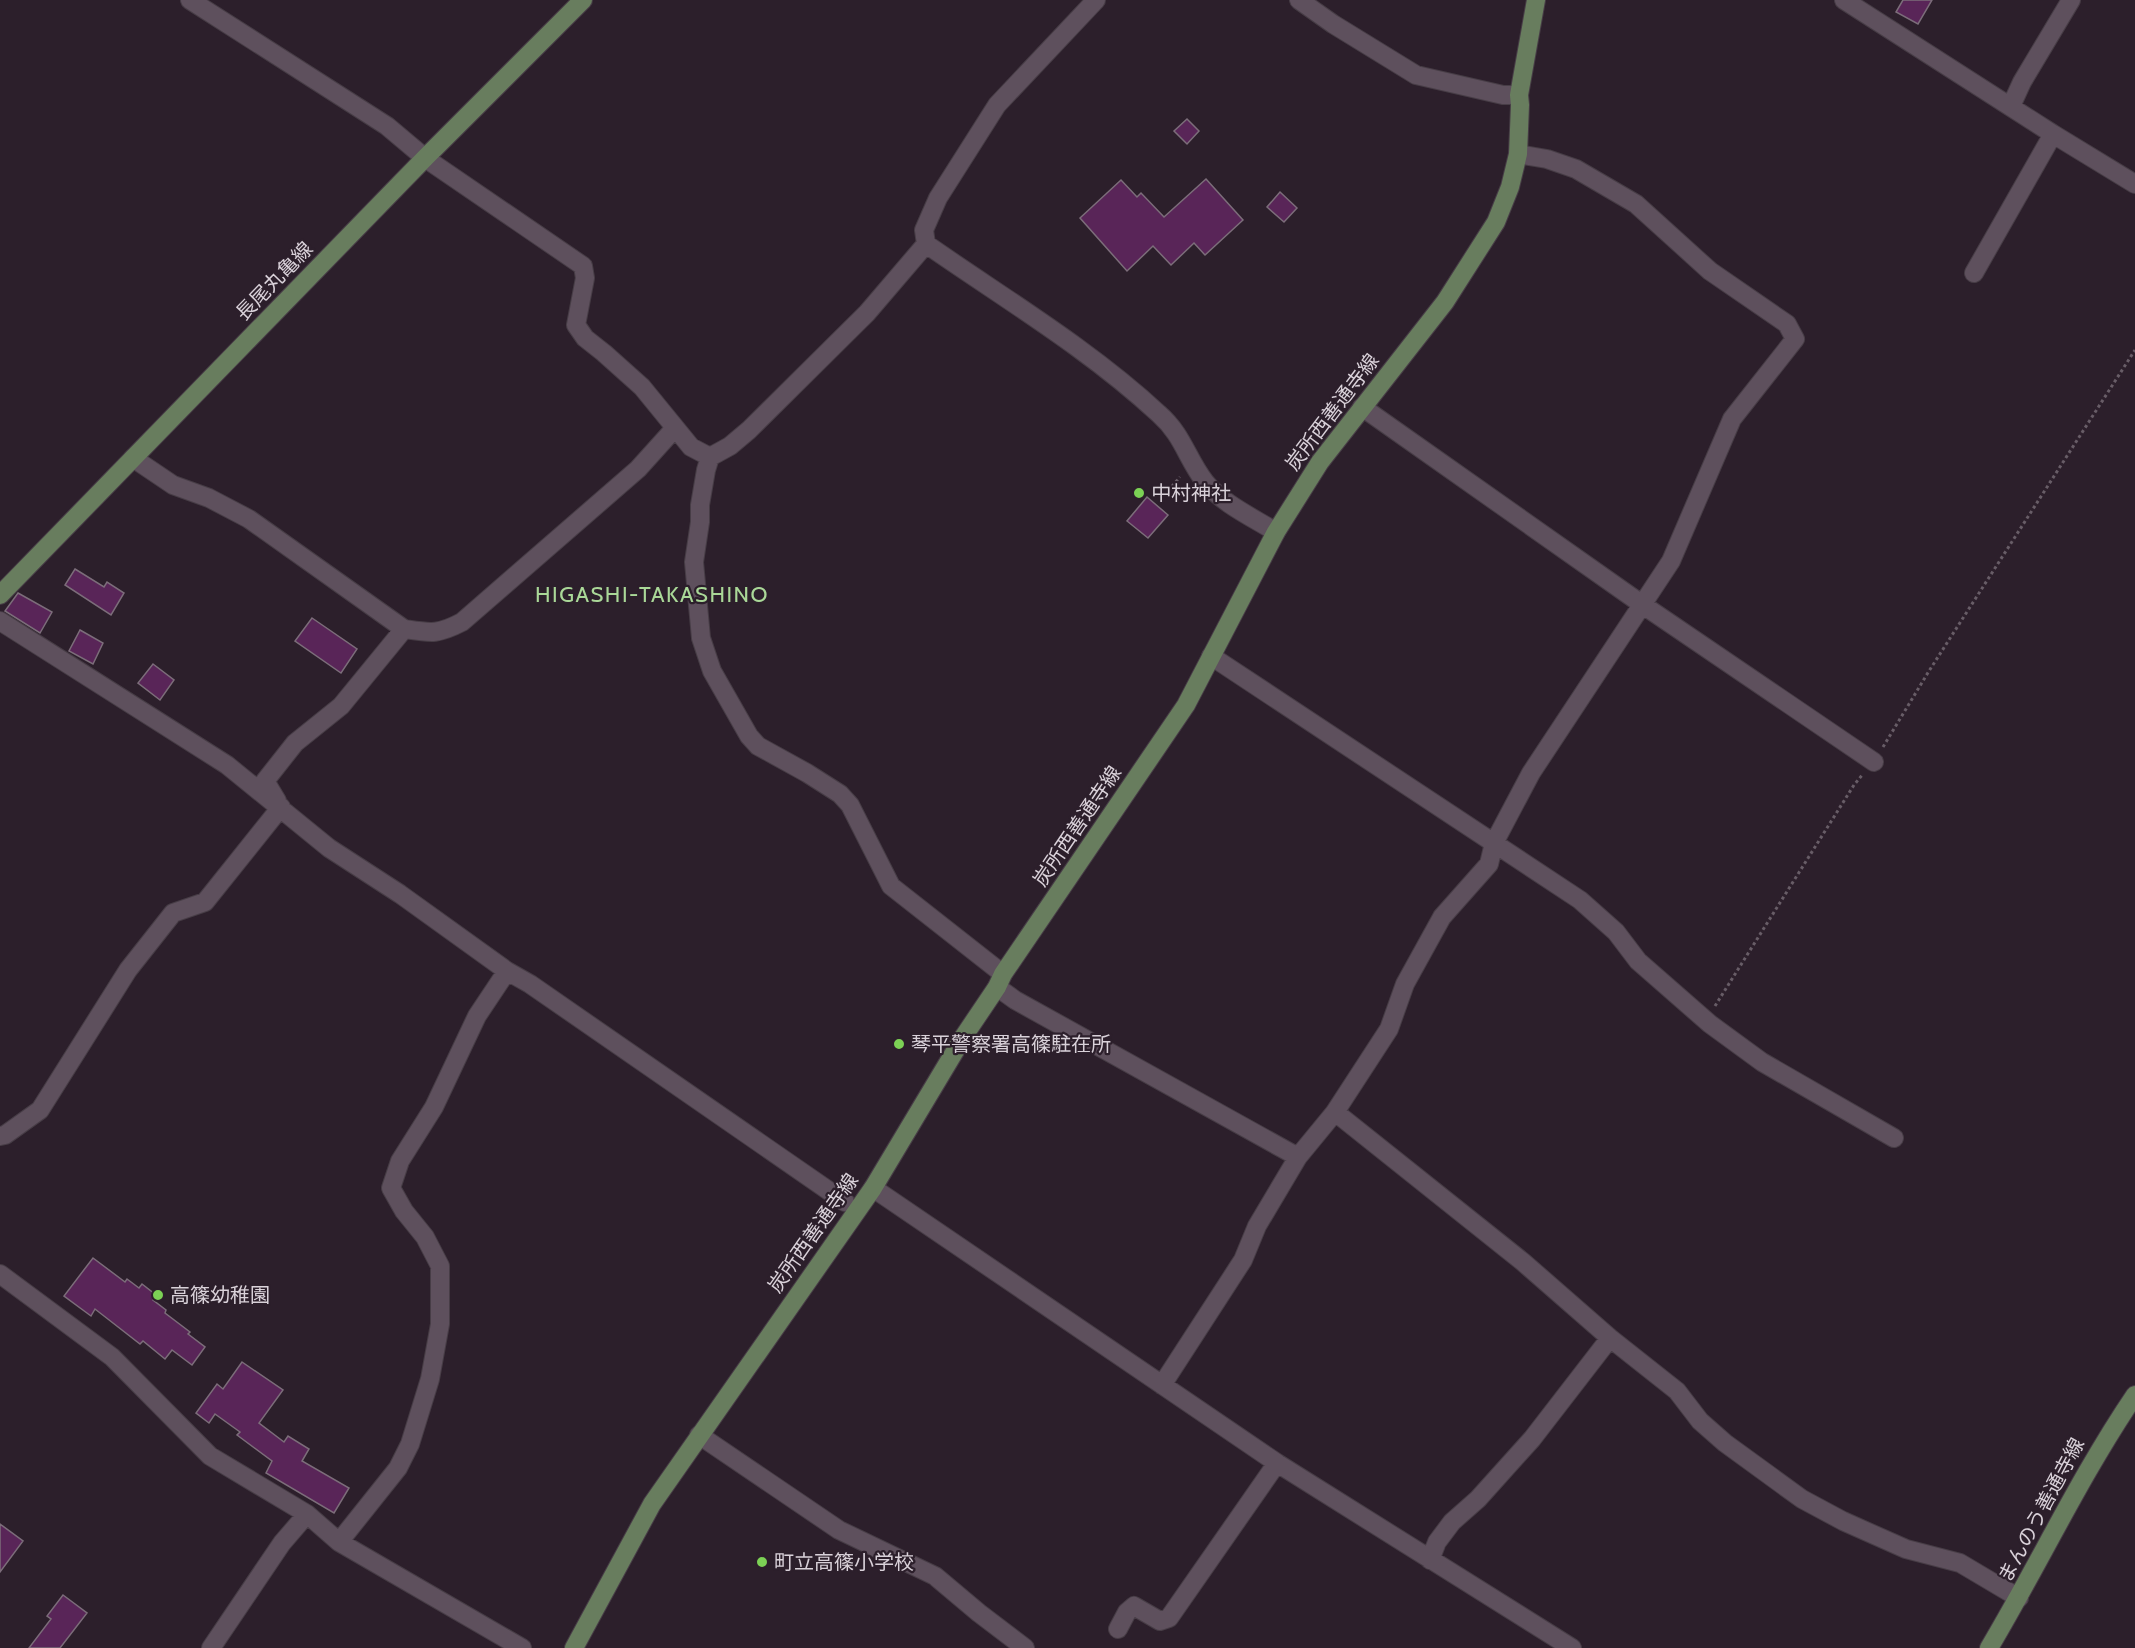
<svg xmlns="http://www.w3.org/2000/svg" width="2135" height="1648" font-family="Cabin,'Noto Sans JP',sans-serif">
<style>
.building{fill:#592558;stroke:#7c6d7a;stroke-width:1.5}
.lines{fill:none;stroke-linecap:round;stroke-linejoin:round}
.minor-casing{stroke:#473d46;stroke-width:20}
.major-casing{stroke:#473d46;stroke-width:20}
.path{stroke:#685d67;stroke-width:3;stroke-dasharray:3 3;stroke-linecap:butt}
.minor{stroke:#5e505d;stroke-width:18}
.major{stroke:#687d5e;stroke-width:18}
.poi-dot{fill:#7cd155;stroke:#2c1f2b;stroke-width:2}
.labels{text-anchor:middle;stroke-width:4.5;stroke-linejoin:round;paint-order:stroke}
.street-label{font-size:20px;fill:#d9d1d9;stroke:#2c1f2b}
.poi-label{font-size:20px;fill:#d9d1d9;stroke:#2c1f2b;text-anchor:start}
.quarter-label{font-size:22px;letter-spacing:1.5px;fill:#aad898;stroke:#2c1f2b}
</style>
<rect width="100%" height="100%" fill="#2c1f2b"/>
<!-- building -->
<path class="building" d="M1903,0H1932L1918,24L1896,12Z
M1187,119L1199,131L1187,144L1174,131Z
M1206,179L1243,220L1205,255L1194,243L1171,265L1153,246L1127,271L1080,218L1121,180L1137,197L1141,193L1164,217Z
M1280,192L1297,208L1284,222L1267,207Z
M1147,497L1168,515L1148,538L1127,521Z
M75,569L104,587L107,582L124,593L111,615L65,585Z
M18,593L52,612L40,633L5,611Z
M312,618L357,649L341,673L295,641Z
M80,630L103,643L93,664L69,651Z
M153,664L174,680L160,700L138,683Z
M93,1258L125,1282L127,1279L139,1288L142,1284L156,1295L153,1300L166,1310L165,1313L190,1332L188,1334L205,1347L192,1365L172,1350L165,1359L143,1341L140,1344L95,1309L91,1316L64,1296Z
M242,1362L283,1390L259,1423L284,1442L288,1436L309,1449L302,1461L349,1488L334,1513L266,1473L272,1461L237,1435L240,1432L215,1414L209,1423L196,1413L217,1384L223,1389Z
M0,1524L23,1541L0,1572Z
M63,1595L87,1613L60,1648H29L51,1619L47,1616Z"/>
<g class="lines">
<defs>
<path id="minor" d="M190,0L387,126L425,158L583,266L585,278L576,325L585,338L604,353L642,387L691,447L710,457
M1096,0L997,105L938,198L924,230L926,244C1005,299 1089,349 1159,414C1183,435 1187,459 1205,482C1223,504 1252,517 1276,532
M1299,0L1333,24L1416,75L1503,95H1519
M1844,0L2053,134L2135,184
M2011,106L2022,82L2071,0
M926,244L867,313L749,430L730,446L710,457L706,470L700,505V522L694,562L701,638L712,671L749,736L758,746L807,773L840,794L850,805L891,886L1003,974
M1974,273L2053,134
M1362,407L1643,605L1874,762
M133,458L173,485L209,498L249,519L404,629
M0,621L227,765L329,848L400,894L507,971L530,984L845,1202
M1211,656L1580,900L1616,932L1638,961L1710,1024L1762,1062L1894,1138
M277,801L265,781L295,743L341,706L404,629C431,633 437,635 462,622L638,469L675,428
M997,987L1015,1000L1298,1157
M1335,1112L1389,1029L1405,984L1442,917L1489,864L1494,843L1531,773L1671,561L1732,419L1795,339L1787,324L1710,271L1636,204L1576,169L1547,159L1518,154
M0,1136L5,1135L40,1110L128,970L173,913L205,902L281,807
M873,1188L1277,1463L1572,1648
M0,1274L112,1357L210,1456L307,1514L339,1542L522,1648
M1162,1385L1243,1260L1257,1226L1298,1157L1335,1112L1523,1262L1610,1338L1677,1391L1700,1421L1725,1443L1802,1499L1843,1521L1906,1549L1960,1563L2019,1598
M699,1435L839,1530L935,1576L979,1613L1025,1648
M339,1542L398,1468L410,1444L430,1379L440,1324V1266L425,1237L404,1211L391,1188L400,1161L434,1107L477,1016L507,971
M1430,1560L1437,1542L1452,1522L1478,1499L1532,1439L1610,1338
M1118,1629L1127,1612L1134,1606L1160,1621L1169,1618L1277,1463
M211,1648L282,1543L307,1514"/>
<path id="major" d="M0,595L425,158L583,0
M574,1648L652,1504L873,1188L964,1036L997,987L1003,974L1186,705L1276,532L1320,462L1445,302L1496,222L1510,187L1518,154L1520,105L1519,95L1536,0
M1989,1648C2039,1564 2080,1476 2135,1395"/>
</defs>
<!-- minor casing -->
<use href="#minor" class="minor-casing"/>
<!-- major casing -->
<use href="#major" class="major-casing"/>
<!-- path -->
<path class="path" d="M1160,500L1180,477
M1883,747L1929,671L2135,350
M1715,1006L1854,785L1863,774"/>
<!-- minor -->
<use href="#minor" class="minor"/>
<!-- major -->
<use href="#major" class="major"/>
</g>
<!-- markers -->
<g class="poi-dot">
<circle cx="1139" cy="493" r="6"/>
<circle cx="899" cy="1044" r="6"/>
<circle cx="158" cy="1295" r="6"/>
<circle cx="762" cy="1562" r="6"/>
</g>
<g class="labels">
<!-- street labels -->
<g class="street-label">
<text transform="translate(274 281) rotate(-46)" y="7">長尾丸亀線</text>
<text transform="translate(1332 412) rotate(-53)" y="7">炭所西善通寺線</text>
<text transform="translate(1077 826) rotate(-56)" y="7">炭所西善通寺線</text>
<text transform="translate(813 1233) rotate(-55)" y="7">炭所西善通寺線</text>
<text transform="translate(2041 1510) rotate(-62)" y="7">まんのう善通寺線</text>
</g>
<!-- poi labels -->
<g class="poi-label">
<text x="1151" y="500">中村神社</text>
<text x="911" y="1051">琴平警察署高篠駐在所</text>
<text x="170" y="1302">高篠幼稚園</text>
<text x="774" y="1569">町立高篠小学校</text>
</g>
<!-- quarter labels -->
<g class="quarter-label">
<text x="652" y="602">HIGASHI-TAKASHINO</text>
</g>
</g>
</svg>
